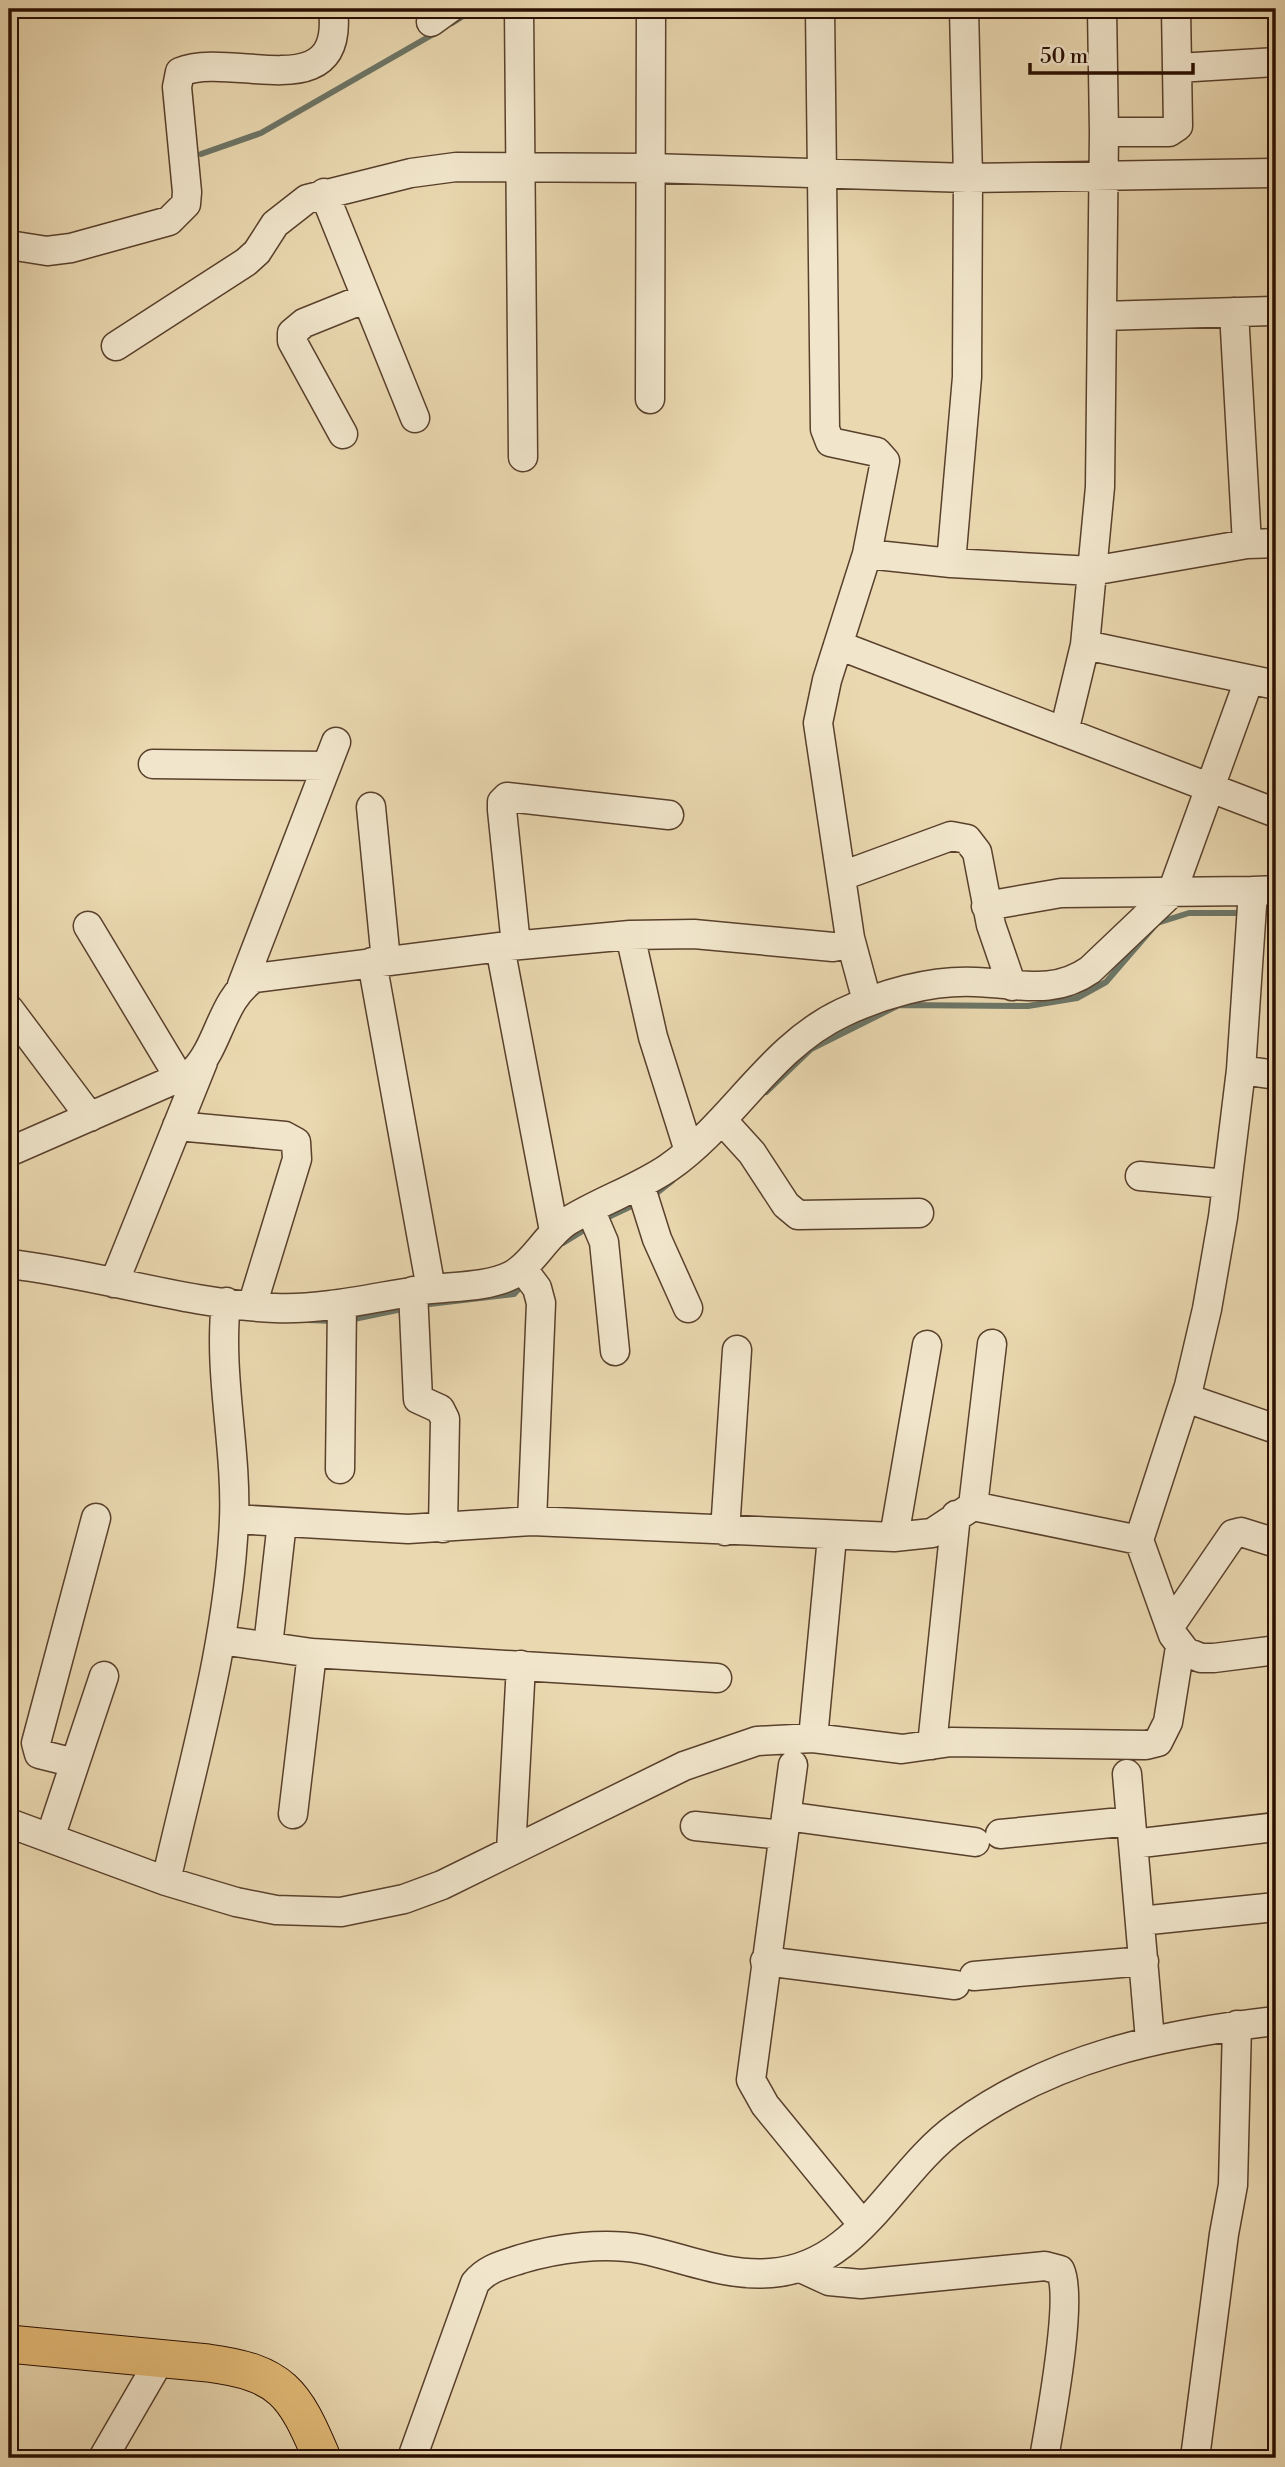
<svg xmlns="http://www.w3.org/2000/svg" width="1285" height="2467" font-family="'Libre Bodoni',serif">
<style>
.lines{fill:none;stroke-linecap:round;stroke-linejoin:round}
.stream{stroke:#6c7566;stroke-width:6}
.minor-casing{stroke:#59402c;stroke-width:31}
.major-casing{stroke:#290e00;stroke-width:39}
.minor{stroke:#f1e6cc;stroke-width:28}
.major{stroke:#e5bc78;stroke-width:37}
</style>
<rect width="100%" height="100%" fill="#ead8b0"/>
<filter id="stains"><feTurbulence type="fractalNoise" baseFrequency=".00286" numOctaves="4"/><feColorMatrix values="0 0 0 0 .2 0 0 0 0 .09 0 0 0 0 .02 0 0 0 .5 -.17"/></filter>
<radialGradient id="worn" r=".72"><stop offset=".6" stop-color="#630" stop-opacity="0"/><stop offset="1" stop-color="#630" stop-opacity=".3"/></radialGradient>
<g class="lines">
<!-- stream -->
<path class="stream" d="M452,23L474,9
M201,154L261,133L437,32
M1257,914L1276,912
M766,1092L811,1049L899,1005L1028,1006L1077,998L1106,982L1157,923L1189,913H1243
M653,1196L672,1181
M602,1220L640,1202
M563,1243L589,1227
M421,1305L514,1294L524,1283
M308,1320L335,1321
M349,1320L407,1308"/>
<defs>
<path id="minor" d="M519,9L523,457
M431,22L449,9
M1178,68L1276,62
M1104,132H1169L1178,126L1176,9
M324,193L415,418
M9,245L47,251L71,248L169,221L186,204L187,192L177,87L180,72C232,50 345,110 333,9
M1234,312L1247,544
M1102,316L1276,311
M116,346L246,262L257,252L275,224L307,199L411,173L456,167L650,168L968,178L1276,173
M650,399L651,9
M343,434L292,341V333L304,323L366,298
M867,554L951,563L1092,571L1247,544L1276,543
M951,563L967,377L968,178L964,9
M838,645L1276,813
M1085,645L1276,685
M1064,732L1085,645L1100,487L1104,132L1102,9
M153,764L326,766
M371,807L386,961
M842,876L951,836L967,839L977,852L991,925L1012,986
M1276,890L1253,891L1241,1070L1223,1217L1207,1309L1189,1386L1139,1540L1173,1635L1186,1652L1201,1658H1214L1276,1650
M986,906L1061,893L1253,891
M88,926L180,1079
M630,935L653,1037L689,1151
M850,938L867,1001
M516,945L502,810V802L507,797L669,815
M500,947L554,1231
M372,962L431,1289
M242,985L336,742
M9,1009L90,1117
M1241,1070L1276,1075
M722,1120L752,1153L786,1205L798,1215L919,1213
M177,1126L285,1136L296,1142L297,1159L252,1306
M9,1152L194,1071C220,1044 221,1000 254,978L500,947L630,935L694,934L833,947L844,945L850,938L818,723L827,680L867,554L885,461L877,452L830,442L825,429L820,9
M1140,1176L1227,1184
M640,1185L657,1239L688,1308
M590,1209L604,1242L615,1351
M9,1264C98,1274 185,1304 275,1308C325,1310 375,1297 423,1290C451,1286 486,1288 512,1275C534,1263 546,1235 568,1221C600,1201 637,1189 668,1168C732,1124 770,1047 842,1013C882,994 930,980 975,982C1017,983 1053,996 1090,970L1172,892L1249,680
M522,1268L537,1288L541,1303L532,1521
M114,1283L203,1062
M413,1291L418,1399L440,1409L445,1419L443,1528
M1186,1398L1276,1429
M340,1469L342,1304
M973,1506L992,1344
M234,1519L408,1529L532,1521L894,1537L932,1533L973,1506L1139,1540
M725,1531L737,1350
M894,1537L927,1345
M1170,1626L1233,1534L1241,1532L1276,1543
M221,1640L312,1653L717,1678
M268,1646L282,1522
M813,1738L832,1537
M932,1745L956,1515
M75,1763L39,1754L36,1743L96,1518
M793,1765L751,2080L765,2105L863,2225
M1127,1774L1150,2040
M293,1814L312,1653
M786,1816L975,1842
M9,1823L166,1881L236,1902L276,1910L341,1912L404,1899L442,1885L684,1766L757,1741L813,1738L902,1749L951,1742L1146,1745L1158,1742L1168,1722L1180,1647
M695,1826L783,1835
M1000,1834L1131,1821
M50,1838L104,1676
M1133,1844L1276,1827
M511,1851L521,1665
M166,1881C193,1762 229,1642 234,1520C237,1448 218,1375 226,1302
M1140,1921L1276,1907
M765,1961L955,1985
M974,1976L1144,1961
M803,2269L829,2281L861,2284L1045,2266L1060,2270C1074,2297 1050,2423 1044,2458
M103,2458L161,2358
M412,2458L475,2283C487,2268 503,2265 521,2259C557,2248 604,2242 641,2249C685,2258 726,2277 771,2273C859,2267 893,2172 958,2126C1053,2057 1162,2034 1276,2021
M1195,2458L1224,2234L1233,2185L1237,2025"/>
<path id="major" d="M9,2344L208,2363C282,2373 294,2392 322,2458"/>
</defs>
<!-- minor casing -->
<use href="#minor" class="minor-casing"/>
<!-- major casing -->
<use href="#major" class="major-casing"/>
<!-- minor -->
<use href="#minor" class="minor"/>
<!-- major -->
<use href="#major" class="major"/>
</g>
<!-- margin -->
<rect width="1285" height="2467" fill="none" stroke="#ead8b0" stroke-width="35"/>
<rect x="10" y="10" width="1264" height="2446" fill="none" stroke="#290e00" stroke-width="3.5"/>
<rect x="18" y="18" width="1250" height="2432" fill="none" stroke="#290e00" stroke-width="2"/>
<!-- scale -->
<path d="M1030 63v10h163v-10" fill="none" stroke="#290e00" stroke-width="3.5"/>
<text x="1040" y="63" font-size="21" fill="#290e00" stroke="#f1e6cc" stroke-width="5" paint-order="stroke">50 m</text>
<rect width="100%" height="100%" filter="url(#stains)"/>
<rect width="100%" height="100%" fill="url(#worn)"/>
</svg>
